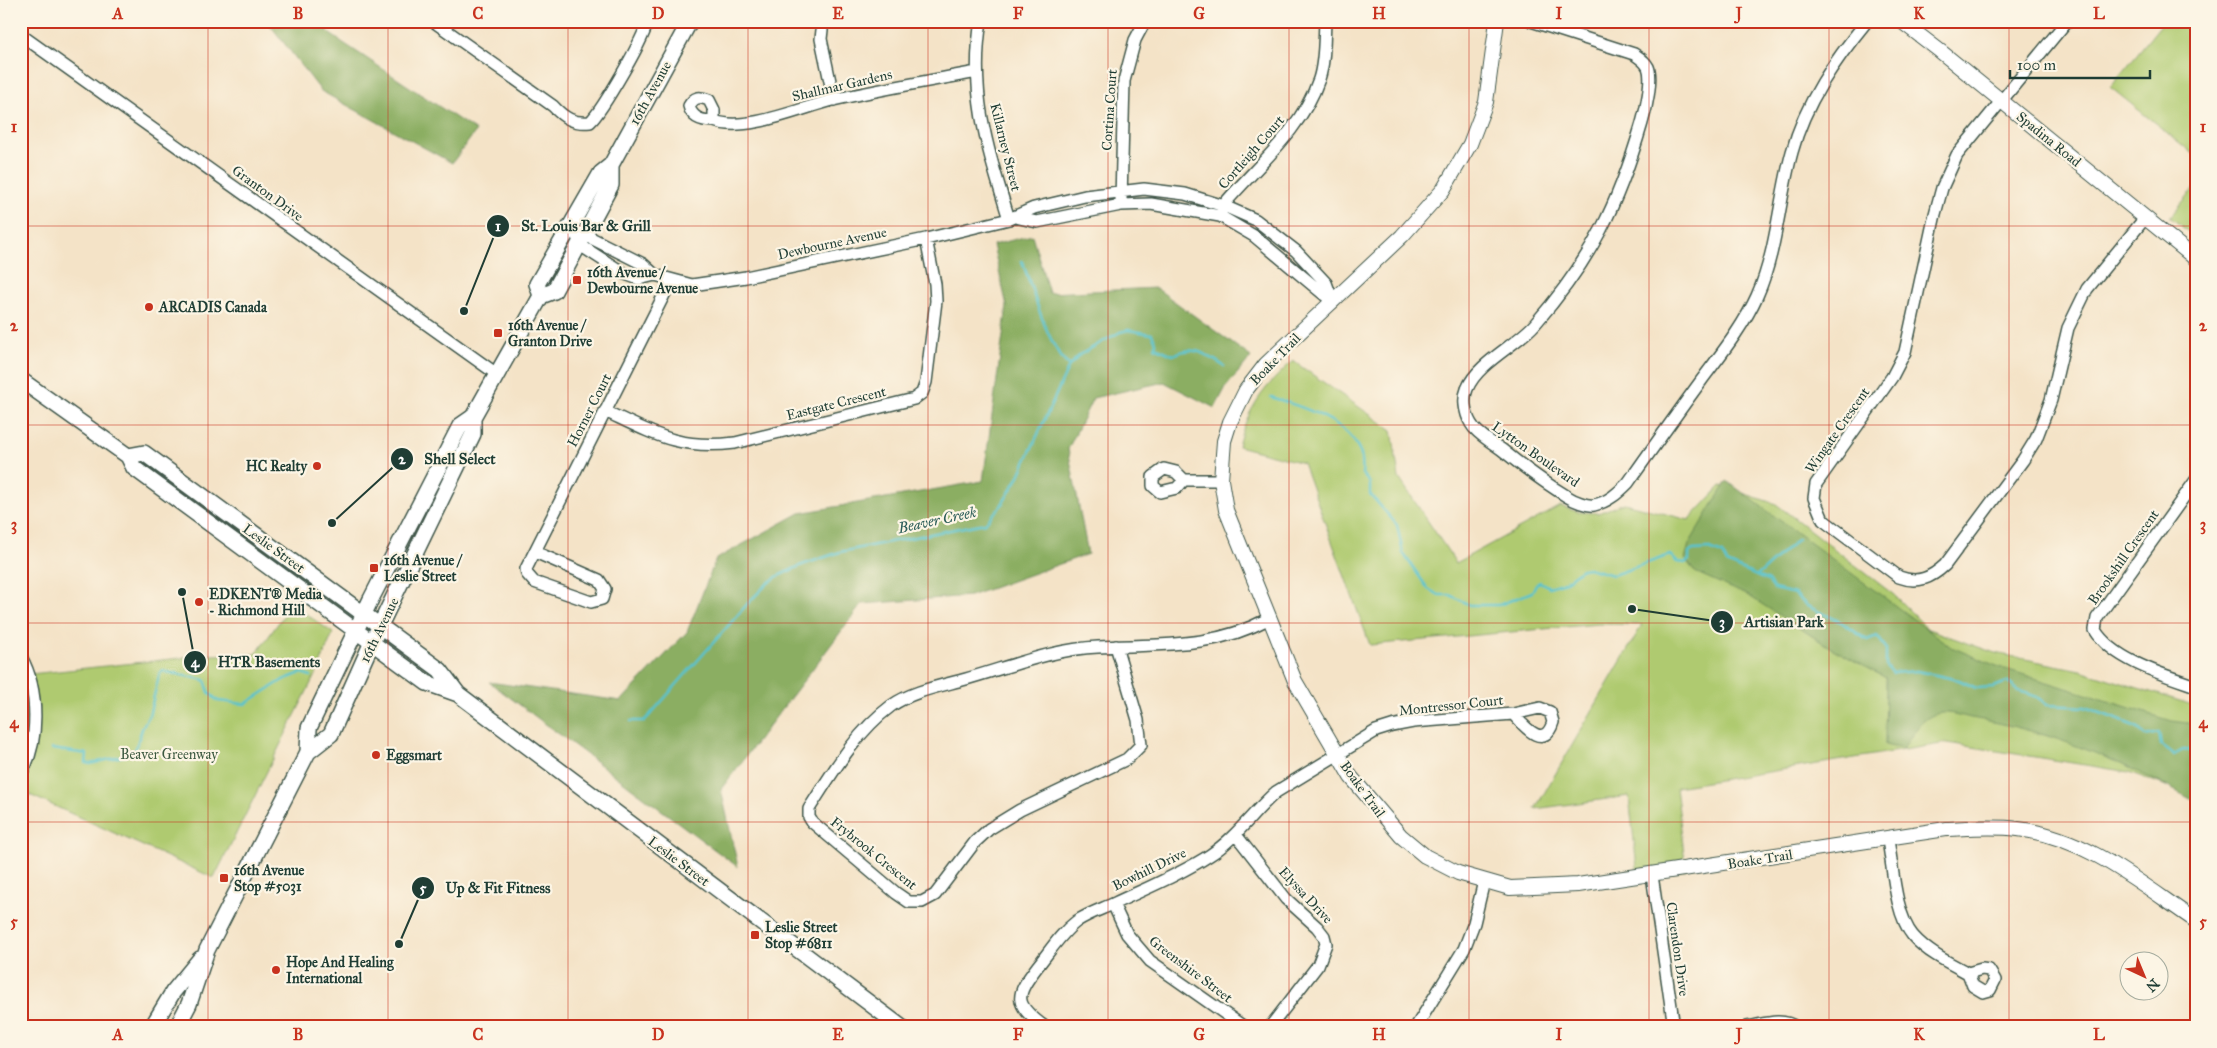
<svg xmlns="http://www.w3.org/2000/svg" width="2217" height="1048" font-family="'IM FELL Great Primer',serif">
<style>
.green{fill:#afca70;stroke:#678452}
.forest{fill:#8bae62;stroke:#55764b}
.lines{fill:none;stroke-linecap:round;stroke-linejoin:round}
.stream{stroke:#56c3ce;stroke-width:2.5}
.minor-casing{stroke:#3f564a;stroke-width:14}
.tertiary-casing{stroke:#3f564a;stroke-width:16}
.secondary-casing{stroke:#3f564a;stroke-width:18}
.minor{stroke:#fff;stroke-width:11}
.tertiary{stroke:#fff;stroke-width:14}
.secondary{stroke:#fff;stroke-width:15}
.grid{fill:none;stroke:#c8321e;stroke-width:1;stroke-opacity:0.55}
.poi-dot{fill:#c8321e;stroke:#fcf5e5;stroke-width:2}
.labels{text-anchor:middle;stroke-width:4.5;stroke-linejoin:round;paint-order:stroke}
.street-label{font-size:14px;fill:#1f3d34;stroke:#fcf5e5}
.poi-label{font-size:14px;font-weight:bold;fill:#1f3d34;stroke:#fcf5e5;text-anchor:start}
.park-label{font-size:14px;fill:#3c5940;stroke:#fcf5e5}
.water-label{font-size:15px;font-style:italic;fill:#2d5e5a;stroke:#fcf5e5}
.leader{fill:none;stroke:#1f3d34;stroke-width:2}
.callout-dot{fill:#1f3d34;stroke:#fcf5e5;stroke-width:2}
.mark-label{font-size:15px;text-anchor:middle;font-weight:bold;fill:#fff}
.callout-label{font-size:15px;text-anchor:middle;font-weight:bold;fill:#1f3d34;stroke:#fcf5e5;stroke-width:4.5;stroke-linejoin:round;paint-order:stroke}
.neatline{fill:none;stroke:#c8321e;stroke-width:2}
.grid-label{font-size:16px;text-anchor:middle;font-weight:bold;fill:#c8321e}
</style>
<rect width="100%" height="100%" fill="#fcf5e5"/>
<filter id="ink" filterUnits="userSpaceOnUse"><feTurbulence type="fractalNoise" baseFrequency=".02" numOctaves="2"/><feDisplacementMap in="SourceGraphic" scale="10" xChannelSelector="R" yChannelSelector="G"/><feConvolveMatrix kernelMatrix="1 2 1 2 8 2 1 2 1" color-interpolation-filters="sRGB"/></filter>
<filter id="wash" filterUnits="userSpaceOnUse"><feTurbulence type="fractalNoise" baseFrequency=".0096" numOctaves="4" result="noise"/><feDisplacementMap in="SourceGraphic" scale="20" xChannelSelector="R" yChannelSelector="G"/><feGaussianBlur stdDeviation="1.12" result="paint"/><feColorMatrix in="noise" values="0 0 0 0 0 0 0 0 0 0 0 0 0 0 0 0 0 1.4 0 .05"/><feComposite in="paint" operator="in"/></filter>
<g filter="url(#wash)">
<rect width="100%" height="100%" fill="#f4e3c7"/>
<!-- green -->
<path class="green" d="M2164,21H2196V156L2110,87Z
M2196,186V238L2170,217Z
M1293,361L1392,430L1399,478L1456,563L1560,506L1578,512L1598,513L1624,503L1689,520L1721,486L1776,504L1894,595L1928,629L1995,653L2080,670L2196,706V797L2129,772L1947,743L1676,787L1686,870L1638,877L1629,796L1535,809L1642,625L1598,624L1370,645L1303,463L1238,446C1248,407 1264,387 1293,361Z
M292,604L333,633L318,669L214,878L21,791V675L209,655L256,654Z"/>
<!-- forest -->
<path class="forest" d="M267,21H320L330,34L476,131L452,163L321,91Z
M1032,235L1049,293L1156,288L1251,357L1226,387L1215,408L1164,382L1093,398L1068,449L1088,554L970,596L862,604L721,789L738,867L489,682L621,701L687,632L716,559L800,513L983,481L1007,306L993,245Z
M1727,481L1951,647L1999,667L2172,721L2196,724V802C2126,763 2050,730 1971,718C1962,716 1949,712 1941,713C1922,715 1912,735 1903,749L1885,745L1886,678L1831,648L1749,596L1695,572L1685,559L1689,544Z"/>
<g class="lines">
<!-- stream -->
<path class="stream" d="M1022,261C1033,289 1047,346 1069,366
M1271,397C1306,409 1369,425 1362,474L1370,483V494L1397,525L1403,553L1428,589L1439,595H1450L1470,605H1499L1532,592L1536,584L1540,582L1549,587L1565,582L1582,569L1588,568L1613,575L1670,555L1677,562L1685,563L1689,560V553L1693,550L1710,549L1722,554L1727,563L1768,581L1774,589L1795,594L1807,606L1841,622L1867,640L1877,636L1886,648V665L1893,673L1917,671L1959,680L1976,688L1994,687L2007,682L2019,691L2037,697L2047,705L2085,707L2137,727L2145,736L2159,733L2161,745L2174,755L2183,750L2196,751
M1757,576L1798,539
M631,721H644L649,716L749,602L768,583L778,576L802,565L840,552L985,523L1001,506L1018,478L1069,366L1081,354L1120,332L1128,330L1152,334L1156,342L1155,347L1173,355C1195,344 1206,355 1224,366
M52,749L87,754L86,763L90,764L134,753L143,726L149,716L159,676L162,671L205,680L209,693L218,701L245,704L283,680L301,673L311,676"/>
</g>
</g>
<g filter="url(#ink)">
<g class="lines">
<defs>
<path id="minor" d="M433,21L553,106C564,118 574,124 590,122C601,112 648,33 647,21
M823,21L821,39L834,100
M981,21C969,95 988,150 1009,219
M1531,21L1634,54C1640,58 1645,61 1648,67C1653,78 1646,110 1642,123C1618,205 1592,259 1535,324C1517,345 1477,363 1467,389C1462,401 1466,418 1474,428C1481,436 1492,443 1501,449C1522,466 1545,483 1568,497C1574,501 1587,506 1594,505C1608,502 1618,493 1628,483C1652,449 1676,415 1701,381C1721,354 1743,327 1757,296C1777,251 1779,199 1792,152C1805,103 1835,60 1867,21
M2067,21L1957,155L1942,188L1935,214L1905,352L1892,377L1816,484L1814,498L1823,520L1899,577C1918,584 1931,578 1945,565L2023,460L2036,439L2051,400L2068,328L2087,289L2145,218
M21,35L498,375
M714,121C703,121 692,119 689,106C694,97 699,96 709,100L714,110V121C745,133 801,108 833,100C881,89 929,81 977,72
M1121,200L1124,81L1135,40L1145,21
M1222,211L1226,202C1259,164 1302,129 1319,79C1325,61 1324,40 1325,21
M1015,217L1037,222L1121,205L1151,204L1220,216L1254,236L1333,302
M577,237L581,240L583,247L625,274L639,279L655,275
M581,240L589,237L643,264L655,275L692,285L746,277L926,239L1009,219L1034,208L1085,196L1144,189L1185,194L1224,206L1256,220L1296,251L1326,283L1333,302
M605,411C654,434 679,450 735,443L914,399L922,393L926,382L936,301L935,284L926,239
M1164,469L1176,472L1184,480L1177,488L1160,492L1153,486V477Z
M1184,480H1221
M2196,480L2097,618L2095,630C2113,660 2164,675 2196,686
M535,552L599,580L605,589L602,599L591,602L534,582L527,574L526,569L671,281
M1116,646L1138,720L1141,745L1127,759L1020,810L989,829L975,842L935,895L922,902H909L896,893L812,822L809,817V809C832,773 856,732 891,706C912,691 941,686 966,679C1009,667 1053,649 1098,647C1159,644 1212,649 1268,619
M21,657C39,689 40,742 21,774
M1236,835L1286,899L1317,927L1324,936L1326,944L1318,965L1270,1027
M1888,840C1893,868 1895,914 1913,936C1928,953 1949,963 1968,973
M1652,875L1674,1027
M1113,904L1127,934L1150,961L1244,1027
M1982,969L1989,970L1995,980L1990,990L1983,992L1973,986L1968,973Z
M1045,1027C1013,1004 1015,996 1037,967C1050,951 1061,933 1077,921C1089,913 1102,909 1115,903C1147,888 1181,874 1210,855C1236,838 1253,812 1276,792L1376,731L1392,726L1413,722L1513,714C1524,726 1544,751 1553,722L1550,712L1540,708L1513,714
M1416,1027L1464,949L1474,923L1484,881
M1747,1027C1761,1025 1783,1017 1795,1027"/>
<path id="tertiary" d="M1497,21L1486,102L1470,144L1443,190L1402,236L1266,364L1246,390L1230,422L1224,441L1221,480L1226,510L1295,681L1351,777L1401,836L1425,856L1458,873L1510,888L1578,885L1946,829C1970,828 1994,826 2018,829C2087,837 2141,884 2196,921
M1901,21L1940,51L2196,259"/>
<path id="secondary" d="M541,296L537,284L601,173L611,165L690,21
M21,380L128,456L134,468L427,683L458,694
M128,456L144,453L440,670L458,694L901,1027
M308,752L309,728L371,599L460,426L473,417L541,296L554,291L611,185V165
M152,1027L173,992L200,959
M177,1027L189,1004L207,950L308,752L331,734L372,642L473,434V417"/>
</defs>
<!-- minor casing -->
<use href="#minor" class="minor-casing"/>
<!-- tertiary casing -->
<use href="#tertiary" class="tertiary-casing"/>
<!-- secondary casing -->
<use href="#secondary" class="secondary-casing"/>
<!-- minor -->
<use href="#minor" class="minor"/>
<!-- tertiary -->
<use href="#tertiary" class="tertiary"/>
<!-- secondary -->
<use href="#secondary" class="secondary"/>
</g>
</g>
<!-- grid -->
<path class="grid" d="M208,21V1027M388,21V1027M568,21V1027M748,21V1027M928,21V1027M1108,21V1027M1289,21V1027M1469,21V1027M1649,21V1027M1829,21V1027M2009,21V1027M21,226H2196M21,425H2196M21,623H2196M21,822H2196"/>
<!-- markers -->
<g class="poi-dot">
<rect x="572" y="275" width="10" height="10" rx="2.5"/>
<circle cx="149" cy="307" r="5"/>
<rect x="493" y="328" width="10" height="10" rx="2.5"/>
<circle cx="317" cy="466" r="5"/>
<rect x="369" y="563" width="10" height="10" rx="2.5"/>
<circle cx="199" cy="602" r="5"/>
<circle cx="376" cy="755" r="5"/>
<rect x="219" y="873" width="10" height="10" rx="2.5"/>
<rect x="750" y="930" width="10" height="10" rx="2.5"/>
<circle cx="276" cy="970" r="5"/>
</g>
<g class="labels">
<!-- street labels -->
<g class="street-label">
<text transform="translate(842 85) rotate(-13)" y="5">Shallmar Gardens</text>
<text transform="translate(650 93) rotate(-61)" y="5">16th Avenue</text>
<text transform="translate(1109 110) rotate(-86)" y="5">Cortina Court</text>
<text transform="translate(2049 139) rotate(39)" y="5">Spadina Road</text>
<text transform="translate(1006 147) rotate(76)" y="5">Killarney Street</text>
<text transform="translate(1251 152) rotate(-49)" y="5">Cortleigh Court</text>
<text transform="translate(268 193) rotate(36)" y="5">Granton Drive</text>
<text transform="translate(832 243) rotate(-12)" y="5">Dewbourne Avenue</text>
<text transform="translate(1275 359) rotate(-46)" y="5">Boake Trail</text>
<text transform="translate(836 403) rotate(-14)" y="5">Eastgate Crescent</text>
<text transform="translate(589 410) rotate(-63)" y="5">Horner Court</text>
<text transform="translate(1837 430) rotate(-55)" y="5">Wingate Crescent</text>
<text transform="translate(1536 454) rotate(35)" y="5">Lytton Boulevard</text>
<text transform="translate(274 548) rotate(36)" y="5">Leslie Street</text>
<text transform="translate(2123 557) rotate(-55)" y="5">Brookshill Crescent</text>
<text transform="translate(379 630) rotate(-64)" y="5">16th Avenue</text>
<text transform="translate(1451 705) rotate(-6)" y="5">Montressor Court</text>
<text transform="translate(1363 789) rotate(54)" y="5">Boake Trail</text>
<text transform="translate(874 853) rotate(39)" y="5">Frybrook Crescent</text>
<text transform="translate(1760 859) rotate(-9)" y="5">Boake Trail</text>
<text transform="translate(679 861) rotate(37)" y="5">Leslie Street</text>
<text transform="translate(1149 869) rotate(-26)" y="5">Bowhill Drive</text>
<text transform="translate(1306 895) rotate(47)" y="5">Elyssa Drive</text>
<text transform="translate(1678 949) rotate(82)" y="5">Clarendon Drive</text>
<text transform="translate(1191 969) rotate(37)" y="5">Greenshire Street</text>
</g>
<!-- poi labels -->
<g class="poi-label">
<text x="587" y="277">16th Avenue /<tspan x="587" dy="16">Dewbourne Avenue</tspan></text>
<text x="159" y="312">ARCADIS Canada</text>
<text x="508" y="330">16th Avenue /<tspan x="508" dy="16">Granton Drive</tspan></text>
<text x="307" y="471" text-anchor="end">HC Realty</text>
<text x="384" y="565">16th Avenue /<tspan x="384" dy="16">Leslie Street</tspan></text>
<text x="209" y="599">EDKENT® Media<tspan x="209" dy="16">- Richmond Hill</tspan></text>
<text x="386" y="760">Eggsmart</text>
<text x="234" y="875">16th Avenue<tspan x="234" dy="16">Stop #5031</tspan></text>
<text x="765" y="932">Leslie Street<tspan x="765" dy="16">Stop #6811</tspan></text>
<text x="286" y="967">Hope And Healing<tspan x="286" dy="16">International</tspan></text>
</g>
<!-- park labels -->
<g class="park-label">
<text x="169" y="759">Beaver Greenway</text>
</g>
<!-- water labels -->
<g class="water-label">
<text transform="translate(937 520) rotate(-12)" y="5">Beaver Creek</text>
</g>
</g>
<!-- callouts -->
<path class="leader" d="M464 311L498 226M332 523L402 459M1632 609L1722 622M182 592L195 662M399 944L423 888"/>
<g class="callout-dot">
<circle cx="464" cy="311" r="5"/>
<circle cx="332" cy="523" r="5"/>
<circle cx="1632" cy="609" r="5"/>
<circle cx="182" cy="592" r="5"/>
<circle cx="399" cy="944" r="5"/>
<circle cx="498" cy="226" r="12"/>
<circle cx="402" cy="459" r="12"/>
<circle cx="1722" cy="622" r="12"/>
<circle cx="195" cy="662" r="12"/>
<circle cx="423" cy="888" r="12"/>
</g>
<g class="mark-label">
<text x="498" y="231">1</text>
<text x="402" y="464">2</text>
<text x="1722" y="627">3</text>
<text x="195" y="667">4</text>
<text x="423" y="893">5</text>
</g>
<g class="callout-label">
<text x="586" y="231">St. Louis Bar &amp; Grill</text>
<text x="460" y="464">Shell Select</text>
<text x="1784" y="627">Artisian Park</text>
<text x="269" y="667">HTR Basements</text>
<text x="498" y="893">Up &amp; Fit Fitness</text>
</g>
<!-- margin -->
<rect width="2217" height="1048" fill="none" stroke="#fcf5e5" stroke-width="55"/>
<!-- north arrow -->
<g transform="translate(2144 976) rotate(136)"><circle r="24" fill="#fcf5e5" stroke="#a4ab9e"/>
<path d="M0-4L9 19L0 12L-9 19Z" fill="#c8321e"/>
<text y="-8" font-size="14" font-weight="bold" text-anchor="middle" fill="#1f3d34">N</text>
</g>
<!-- scale -->
<path d="M2010 70v8h140v-8" fill="none" stroke="#1f3d34" stroke-width="2.5"/>
<text x="2017" y="70" font-size="15" fill="#1f3d34" stroke="#fcf5e5" stroke-width="4" paint-order="stroke">100 m</text>
<rect x="28" y="28" width="2162" height="992" class="neatline"/>
<g class="grid-label">
<text x="118" y="19">A</text>
<text x="298" y="19">B</text>
<text x="478" y="19">C</text>
<text x="658" y="19">D</text>
<text x="838" y="19">E</text>
<text x="1018" y="19">F</text>
<text x="1199" y="19">G</text>
<text x="1379" y="19">H</text>
<text x="1559" y="19">I</text>
<text x="1739" y="19">J</text>
<text x="1919" y="19">K</text>
<text x="2099" y="19">L</text>
<text x="14" y="132">1</text>
<text x="2203" y="132">1</text>
<text x="14" y="331">2</text>
<text x="2203" y="331">2</text>
<text x="14" y="530">3</text>
<text x="2203" y="530">3</text>
<text x="14" y="728">4</text>
<text x="2203" y="728">4</text>
<text x="14" y="927">5</text>
<text x="2203" y="927">5</text>
<text x="118" y="1040">A</text>
<text x="298" y="1040">B</text>
<text x="478" y="1040">C</text>
<text x="658" y="1040">D</text>
<text x="838" y="1040">E</text>
<text x="1018" y="1040">F</text>
<text x="1199" y="1040">G</text>
<text x="1379" y="1040">H</text>
<text x="1559" y="1040">I</text>
<text x="1739" y="1040">J</text>
<text x="1919" y="1040">K</text>
<text x="2099" y="1040">L</text>
</g>
</svg>
